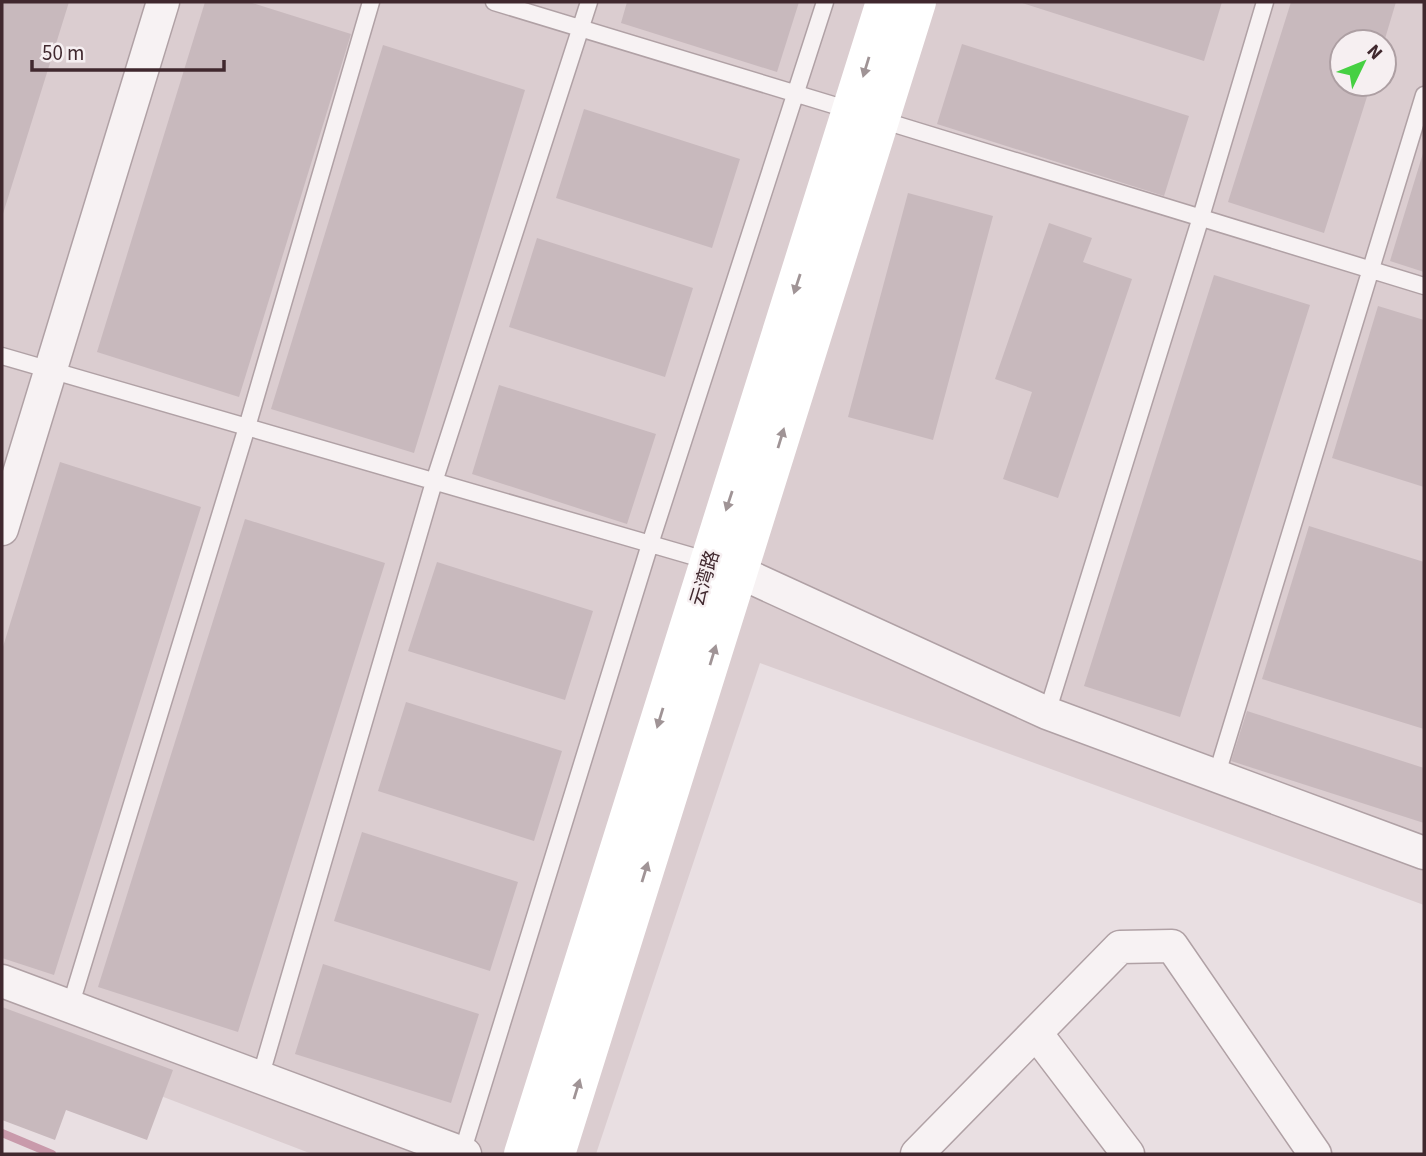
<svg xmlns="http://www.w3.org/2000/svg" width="1426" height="1156" font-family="'Source Sans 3','Noto Sans SC',sans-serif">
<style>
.built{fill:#dbcdd0;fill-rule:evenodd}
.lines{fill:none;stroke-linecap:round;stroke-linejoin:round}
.stream{stroke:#c99aab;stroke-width:8}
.building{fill:#c8b9bd}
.service-casing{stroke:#b0a1a5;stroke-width:19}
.minor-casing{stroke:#b0a1a5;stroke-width:35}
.service{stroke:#f7f2f3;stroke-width:16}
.minor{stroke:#f7f2f3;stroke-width:32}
.secondary{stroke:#fff;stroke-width:38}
.oneway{fill:#a09496}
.labels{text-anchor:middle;stroke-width:5;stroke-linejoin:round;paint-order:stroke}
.street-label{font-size:19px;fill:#40282e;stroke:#f6eff1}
</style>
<rect width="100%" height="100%" fill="#e9dfe2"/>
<!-- built -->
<path class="built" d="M2,2H1424V905L760,663L596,1154H312L2,1035ZM1342,42H1384V84H1342Z"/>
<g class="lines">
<!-- stream -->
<path class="stream" d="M2,1133L52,1154"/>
</g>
<!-- building -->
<path class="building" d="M2,2H69L2,217Z
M205,2H249L351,34L239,397L97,352Z
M627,2H799L777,72L621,23Z
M1019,2H1222L1204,61Z
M1291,2H1396L1384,42H1342V84H1371L1324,233L1228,202Z
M962,44L1189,116L1164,196L937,124Z
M383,45L525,90L414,453L271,409Z
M584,109L740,159L712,248L556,198Z
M1424,150V272L1390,261Z
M908,193L993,216L933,440L848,417Z
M1049,223L1092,238L1083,262L1132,279L1058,498L1003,479L1032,392L995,379Z
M537,238L693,288L665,377L509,327Z
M1214,275L1310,305L1180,717L1084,686Z
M1378,306L1424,320V487L1332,458Z
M499,385L656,434L627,524L472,474Z
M60,462L201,507L54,975L2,958V650Z
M245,519L385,563L238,1032L98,987Z
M1309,526L1424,562V729L1262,679Z
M437,562L593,611L565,700L408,651Z
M406,702L562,751L534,841L378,791Z
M1247,711L1424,768V823L1231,761Z
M362,832L518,882L490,971L334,921Z
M323,964L479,1014L451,1103L295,1054Z
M2,1007L173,1070L147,1140L66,1110L55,1140L2,1120Z"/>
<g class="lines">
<defs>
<path id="service" d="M494,2L853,111
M878,119L1424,286
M2,356L709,561
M1047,713L1201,217L1265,2
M1216,777L1424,95
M70,1007L247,427L371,2
M260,1078L434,482L589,2
M462,1153L650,544L825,2"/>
<path id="minor" d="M2,529L163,2
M718,564L739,572L1047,713L1424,853
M2,981L465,1154
M1036,1033L1128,1154
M917,1154L1120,947L1172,946L1315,1154"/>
</defs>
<!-- service casing -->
<use href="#service" class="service-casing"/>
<!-- minor casing -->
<use href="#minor" class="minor-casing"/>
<!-- service -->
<use href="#service" class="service"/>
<!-- minor -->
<use href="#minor" class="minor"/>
<!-- secondary -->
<path class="secondary" d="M523,1154L885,2
M556,1154L917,2"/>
</g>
<!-- one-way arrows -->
<defs><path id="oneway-solid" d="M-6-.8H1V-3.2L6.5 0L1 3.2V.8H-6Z" transform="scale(1.75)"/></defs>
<g class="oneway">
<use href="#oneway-solid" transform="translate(866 67) rotate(107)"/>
<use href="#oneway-solid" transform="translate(797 284) rotate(108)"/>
<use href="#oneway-solid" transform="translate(781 438) rotate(-73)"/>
<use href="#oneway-solid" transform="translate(729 501) rotate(108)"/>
<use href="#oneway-solid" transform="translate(713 655) rotate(-73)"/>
<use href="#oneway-solid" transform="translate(660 718) rotate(107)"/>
<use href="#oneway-solid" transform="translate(645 872) rotate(-73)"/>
<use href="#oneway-solid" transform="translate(577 1089) rotate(-73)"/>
</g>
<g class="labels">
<!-- street labels -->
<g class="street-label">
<text transform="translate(704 578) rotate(-73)" y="7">云湾路</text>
</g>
</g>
<!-- border -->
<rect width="1426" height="1156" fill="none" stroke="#40282e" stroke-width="7"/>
<!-- north arrow -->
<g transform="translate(1363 63) rotate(47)"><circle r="33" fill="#f6eff1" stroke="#ad9fa3" stroke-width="2"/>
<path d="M0-5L12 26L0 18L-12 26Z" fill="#46d042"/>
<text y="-10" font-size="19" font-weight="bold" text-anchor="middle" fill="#40282e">N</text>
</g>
<!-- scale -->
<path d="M32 60v10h192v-10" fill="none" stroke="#40282e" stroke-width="3.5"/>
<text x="42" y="60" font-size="21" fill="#40282e" stroke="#f6eff1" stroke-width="5" paint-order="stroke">50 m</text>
</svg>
